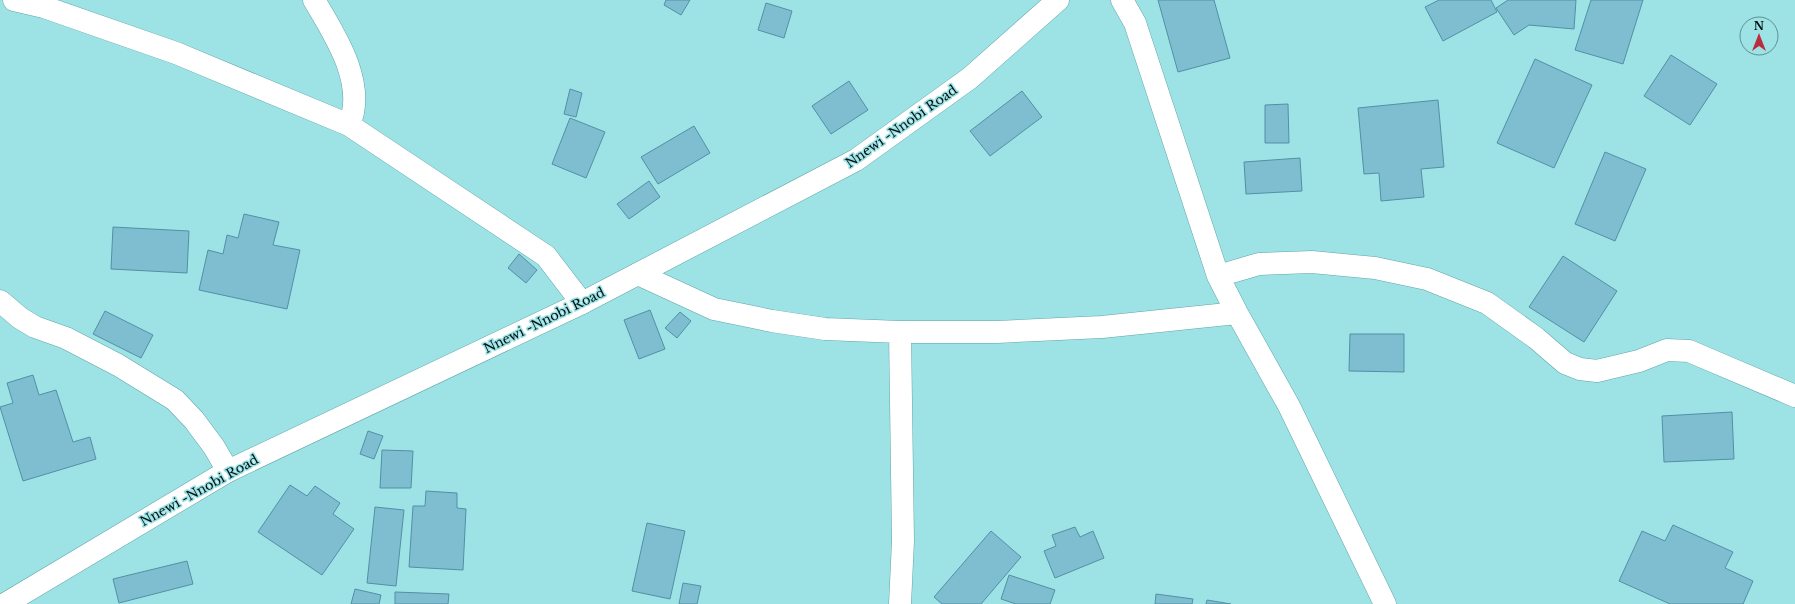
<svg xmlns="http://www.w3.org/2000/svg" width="1795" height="604" font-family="'Libre Baskerville',serif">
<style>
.building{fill:#7fbed1;stroke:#5290a3}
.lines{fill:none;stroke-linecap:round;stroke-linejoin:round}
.street-casing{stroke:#60a5a8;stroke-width:23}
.secondary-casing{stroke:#60a5a8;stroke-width:23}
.street{stroke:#fff;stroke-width:22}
.secondary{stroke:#fff;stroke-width:22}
.labels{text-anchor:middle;stroke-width:3;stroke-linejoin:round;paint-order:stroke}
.street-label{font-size:13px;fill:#001112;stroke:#9de3e6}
</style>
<rect width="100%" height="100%" fill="#9de3e6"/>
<!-- building -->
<path class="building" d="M666,0H690L681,15L664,5Z
M1158,0H1214L1230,58L1178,72Z
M1439,0H1491L1497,12L1443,41L1425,7Z
M1508,0H1576L1574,29L1529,25L1514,35L1496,8Z
M1591,0H1643L1623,64L1575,50Z
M766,3L792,11L784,38L758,30Z
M1671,55L1717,84L1690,125L1644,96Z
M1535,59L1592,85L1554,168L1497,143Z
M849,81L868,110L831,134L812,106Z
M570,89L582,93L576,117L564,114Z
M1022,91L1042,117L990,156L970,131Z
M1438,100L1444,167L1421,169L1424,197L1381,201L1379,173L1364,174L1358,108Z
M1288,104L1289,143H1265V105Z
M570,118L605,132L586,178L552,164Z
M694,126L710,153L658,184L641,157Z
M1605,152L1646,169L1615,241L1575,224Z
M1300,158L1302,191L1246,194L1244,162Z
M649,181L660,197L629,219L617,204Z
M244,214L279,222L273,245L300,250L287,309L199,290L208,250L223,254L227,235L238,238Z
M113,227L189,231L187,273L111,269Z
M519,254L537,270L526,283L508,268Z
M1563,256L1617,291L1584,342L1529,307Z
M650,310L665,349L639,359L624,320Z
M105,311L153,335L141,358L93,334Z
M680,312L691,321L677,338L665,328Z
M1350,334H1404V372L1349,371Z
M33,375L39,395L56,390L73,442L90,437L96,459L23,481L0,407L13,403L7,383Z
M1732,412L1734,459L1664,462L1662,416Z
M368,431L383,436L374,459L360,454Z
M382,450L413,451L411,488H380Z
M290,485L307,496L315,486L340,503L333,514L354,529L322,575L258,532Z
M426,491L457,493V508L466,509L463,570L409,567L413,506H425Z
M375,507L404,510L396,586L367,583Z
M647,523L685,531L670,599L632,591Z
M1673,525L1733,552L1725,568L1753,581L1743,604H1670L1619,581L1642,531L1665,541Z
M1075,527L1080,537L1093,531L1104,558L1055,578L1044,551L1056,546L1052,535Z
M991,531L1021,557L981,604H942L934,597Z
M187,561L193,584L119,603L113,579Z
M1009,575L1055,590L1050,604H1016L1001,599Z
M683,583L701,586L697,604H679Z
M355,589L381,595L379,604H351Z
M395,592L449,594L448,604H395Z
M1156,594L1193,599L1192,604H1155Z
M1207,600L1231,604H1206Z"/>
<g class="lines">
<defs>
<path id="street" d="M14,0L44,7L176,53L349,125L546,256L582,303
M314,0C335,35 367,84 349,125
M1122,0L1135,23L1218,276L1237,313L1289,406L1385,604
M638,274L714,309L772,321L825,329L900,332H997L1102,327L1237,313
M1218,276L1259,264L1312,262L1375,268L1427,279L1487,303L1536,338L1565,363L1580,369L1597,371L1639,361L1667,350L1689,351L1795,396
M0,301L20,318L35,327L66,338L118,365L175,400L194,420L214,447L228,471
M900,332L903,541L900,604"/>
<path id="secondary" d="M5,604L228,471L582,303L856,160L970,78L1058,0"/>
</defs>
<!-- street casing -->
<use href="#street" class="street-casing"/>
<!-- secondary casing -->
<use href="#secondary" class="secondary-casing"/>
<!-- street -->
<use href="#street" class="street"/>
<!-- secondary -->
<use href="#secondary" class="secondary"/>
</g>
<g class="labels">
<!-- street labels -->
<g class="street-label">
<text transform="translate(901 126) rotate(-35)" y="5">Nnewi -Nnobi Road</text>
<text transform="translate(544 320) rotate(-26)" y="5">Nnewi -Nnobi Road</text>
<text transform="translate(199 490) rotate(-29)" y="5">Nnewi -Nnobi Road</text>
</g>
</g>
<!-- north arrow -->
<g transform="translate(1759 36)"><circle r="19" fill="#9de3e6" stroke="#5e8f91"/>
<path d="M0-3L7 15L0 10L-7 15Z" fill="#bc2c3f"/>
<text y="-6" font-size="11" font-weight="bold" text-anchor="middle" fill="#001112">N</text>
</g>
</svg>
